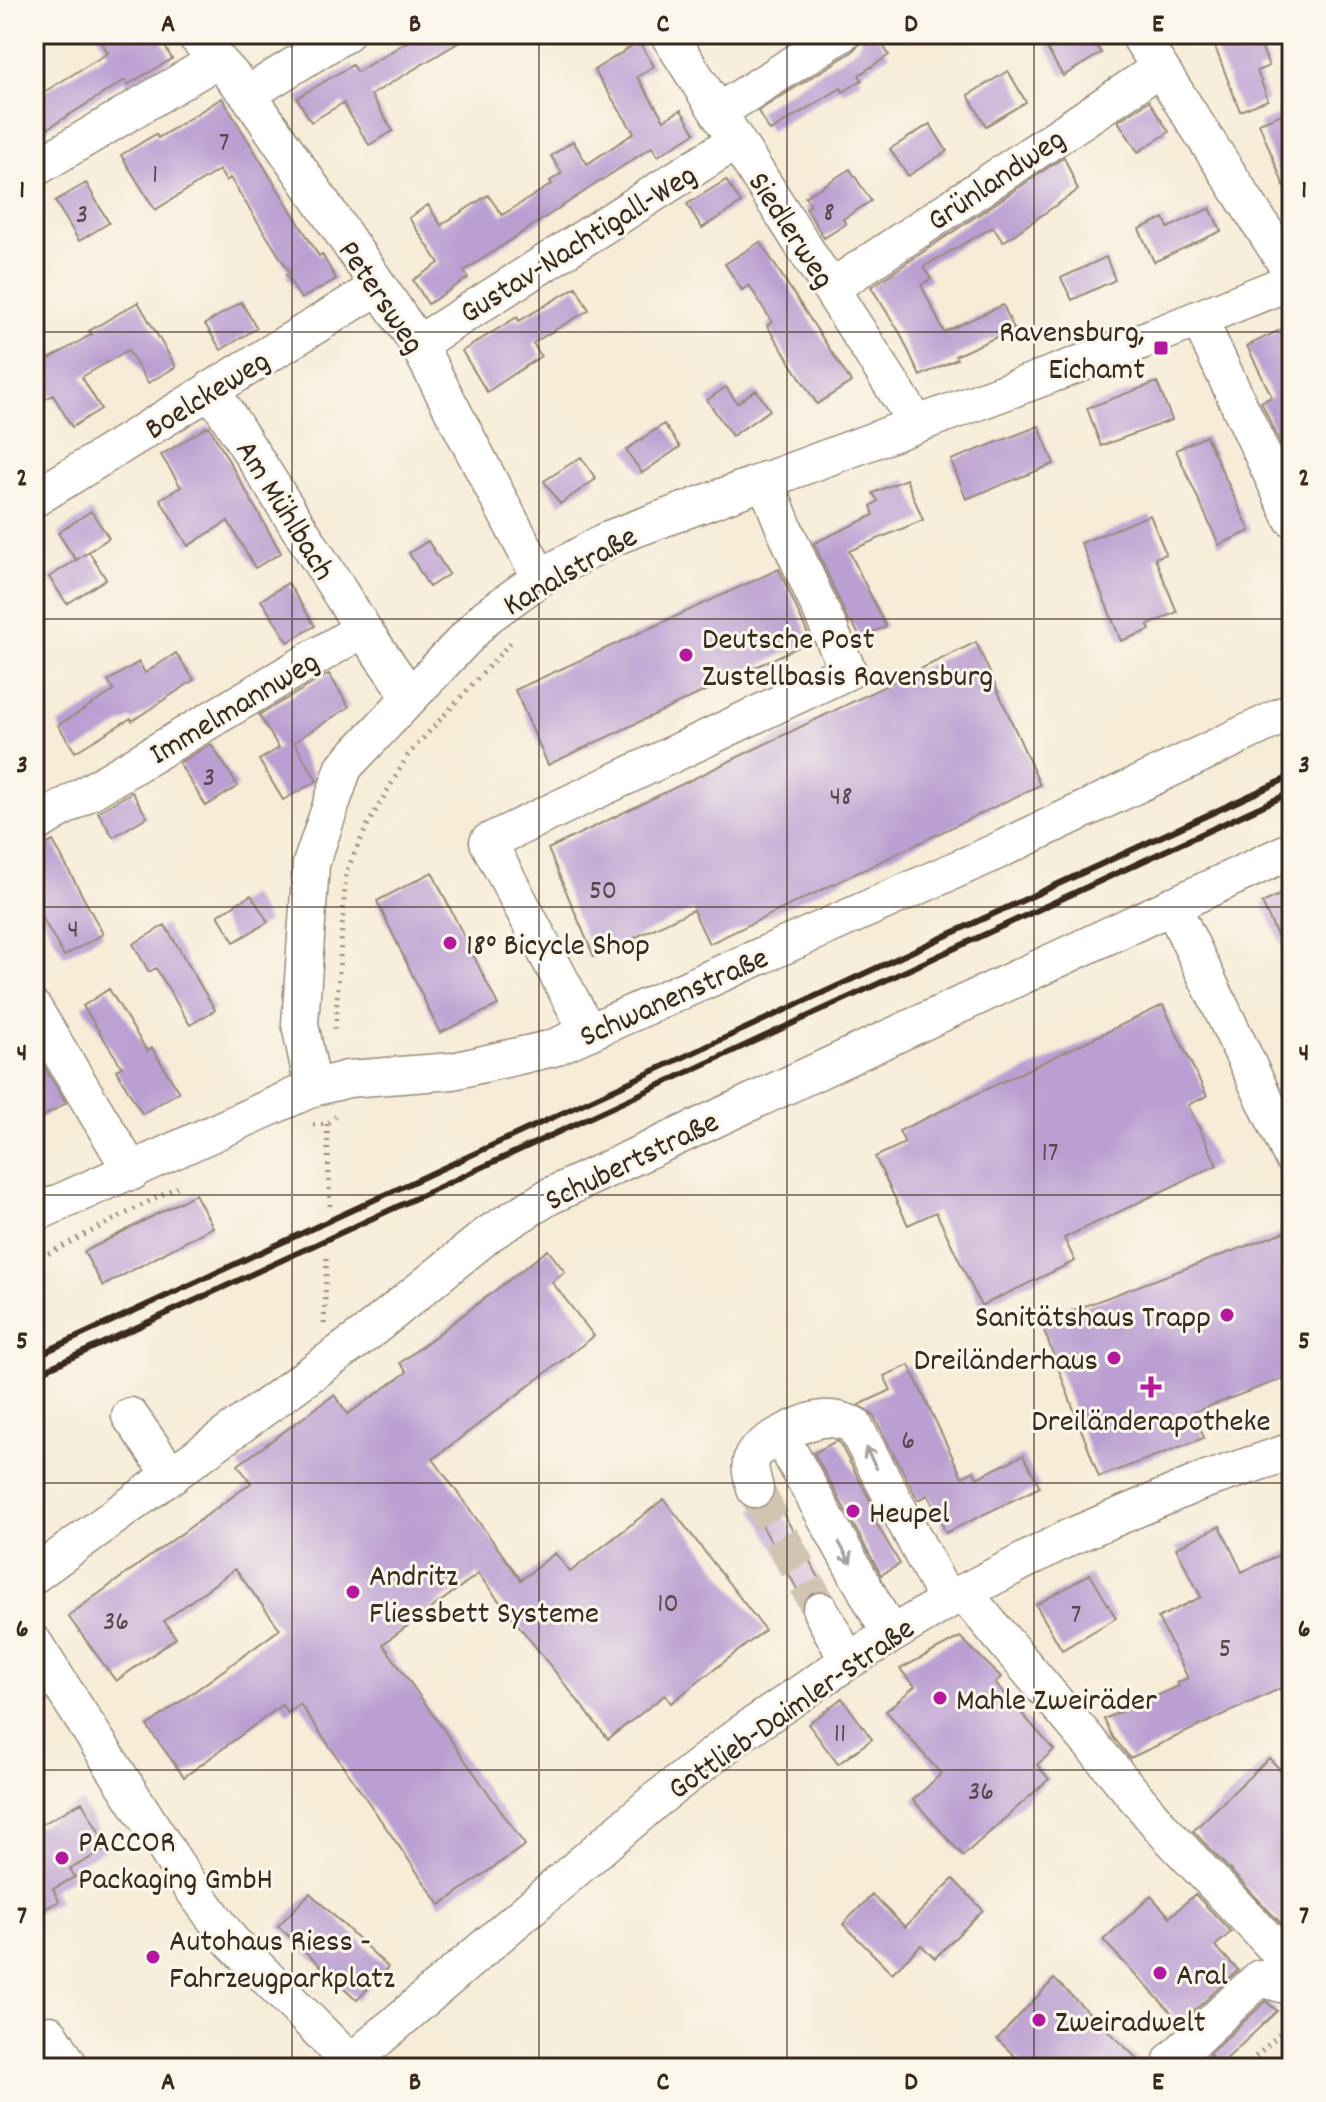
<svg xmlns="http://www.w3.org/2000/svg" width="1326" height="2102" font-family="Dekko,sans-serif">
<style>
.building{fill:#bb9fd2}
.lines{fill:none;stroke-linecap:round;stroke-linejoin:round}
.minor-tunnel{stroke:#d1c5b2;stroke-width:36;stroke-dasharray:36 18;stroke-linecap:butt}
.minor-casing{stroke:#988b7a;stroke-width:39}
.path{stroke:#988b7a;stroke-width:5;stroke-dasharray:2 6;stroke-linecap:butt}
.minor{stroke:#fff;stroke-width:36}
.rail{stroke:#3b2a1e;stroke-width:6}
.oneway{stroke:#a79f9a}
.grid{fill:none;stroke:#3b2a1e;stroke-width:2;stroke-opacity:0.55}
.poi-dot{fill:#b5179e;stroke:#fbf7ec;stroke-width:3}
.labels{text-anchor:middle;stroke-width:6;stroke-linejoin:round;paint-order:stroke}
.number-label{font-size:28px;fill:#5b474b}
.street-label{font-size:32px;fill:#3b2a1e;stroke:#fbf7ec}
.poi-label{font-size:32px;fill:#3b2a1e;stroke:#fbf7ec;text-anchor:start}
.neatline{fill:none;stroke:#3b2a1e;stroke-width:3}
.grid-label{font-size:26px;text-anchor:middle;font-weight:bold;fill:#3b2a1e}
</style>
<rect width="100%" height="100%" fill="#fbf7ec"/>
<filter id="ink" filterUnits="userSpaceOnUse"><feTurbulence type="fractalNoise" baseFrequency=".0125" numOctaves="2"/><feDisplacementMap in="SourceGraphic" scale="16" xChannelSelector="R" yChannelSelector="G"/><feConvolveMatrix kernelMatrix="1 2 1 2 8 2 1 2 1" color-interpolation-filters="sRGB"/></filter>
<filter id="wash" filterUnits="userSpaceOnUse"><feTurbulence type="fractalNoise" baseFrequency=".006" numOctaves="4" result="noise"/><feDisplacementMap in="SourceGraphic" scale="32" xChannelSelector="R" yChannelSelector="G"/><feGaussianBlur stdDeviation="1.8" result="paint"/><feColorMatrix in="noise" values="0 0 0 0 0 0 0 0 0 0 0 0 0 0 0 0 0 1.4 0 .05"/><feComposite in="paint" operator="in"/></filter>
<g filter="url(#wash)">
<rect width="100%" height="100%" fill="#f6ecd7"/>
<g id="blocks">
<!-- building -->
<path class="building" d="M97,34H158L172,59L127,85L125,80L45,130L34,112V98L108,53Z
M420,34H473L371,95L393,131L369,145L343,103L311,122L297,98L352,65L357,72Z
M862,34H876L889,55L859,75L862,80L843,92L841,88L770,131L758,111L852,52L859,44Z
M1067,34H1089L1101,53L1063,76L1046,47Z
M1210,34H1256L1269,66L1257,71L1268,100L1240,111Z
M639,42L654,66L637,77L664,120L681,110L695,133L658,156L652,147L464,271L468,278L428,304L413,280L439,263L409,218L428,205L441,225L488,195L502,215L552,184L550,181L562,173L551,156L573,141L587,164L634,133L594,70Z
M1008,71L1026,102L986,126L968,95Z
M222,98L319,256L322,254L336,279L301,299L286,275L290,273L230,178L226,181L219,170L155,210L121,155L156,134L158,138Z
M1149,101L1169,132L1138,152L1118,121Z
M1292,110V200L1290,201L1259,123Z
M930,124L947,151L908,176L890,149Z
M1064,157L1078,190L1003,242L993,227L923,267L931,279L921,285L944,332L1003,305L1014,329L955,356L957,359L920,376L900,333L871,287Z
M850,169L871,201L843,219L846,224L824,238L806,208L811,205L805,197Z
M726,180L741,203L702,228L687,204Z
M86,183L109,223L79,241L55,201Z
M1210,208L1221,231L1154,262L1139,229L1164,218L1168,228Z
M760,242L851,382L817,404L767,326L772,322L749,285L742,290L725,264Z
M1106,257L1115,280L1072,300L1061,278Z
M576,287L589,310L533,343L541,356L487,392L462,351L517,317L519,321Z
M138,302L176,367L148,383L128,350L82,377L101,409L72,427L53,395L44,400L34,384V368L92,334L89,331Z
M241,302L257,328L221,350L205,324Z
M1292,324V468L1261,402L1272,397L1247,346Z
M1157,382L1172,420L1101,446L1087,408Z
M726,387L737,403L756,390L770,410L732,436L707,400Z
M664,424L680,447L642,473L626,450Z
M209,426L281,553L255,568L228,521L188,546L160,499L181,487L161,455Z
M1039,426L1054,464L966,499L951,460Z
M1206,436L1250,531L1219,545L1176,450Z
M581,457L596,479L560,504L544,481Z
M906,479L923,520L849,551L886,627L860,637L852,622L849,623L814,543L874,515L871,506L878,501L873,493Z
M91,511L109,538L76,560L58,533Z
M1150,515L1166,554L1155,558L1177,612L1148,625L1150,630L1121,641L1081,543Z
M428,541L449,574L429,587L409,553Z
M89,552L106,579L67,604L49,577Z
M779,569L811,641L548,765L515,690Z
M288,583L315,626L288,642L261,600Z
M976,642L1040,785L709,944L693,910L594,957L548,849Z
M176,653L194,680L132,721L131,718L75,752L58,725L114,691L108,681L139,662L145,673Z
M329,674L349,707L294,742L317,781L283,800L259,760L279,748L259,715Z
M211,744L238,786L206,806L179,763Z
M132,792L147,817L113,837L98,812Z
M53,841L103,934L64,956L34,903V852Z
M432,872L498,1005L440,1033L377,901Z
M1292,889V968L1262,903Z
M251,895L268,922L234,942L218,915Z
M165,925L215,1010L190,1025L156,968L149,972L133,944Z
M109,989L147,1051L152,1048L179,1092L142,1114L116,1070L122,1067L83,1006Z
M1163,1005L1207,1096L1188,1105L1217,1165L1064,1238L1075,1261L981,1306L936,1212L908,1225L875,1157L905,1143L899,1131Z
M34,1050L66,1103L34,1122Z
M195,1194L213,1227L103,1286L84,1252Z
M1292,1229V1375L1194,1412L1204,1438L1099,1477L1041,1322Z
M548,1250L565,1272L552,1282L594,1336L433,1459L521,1580L555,1553L570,1572L664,1499L765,1630L671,1703L665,1695L608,1739L478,1574L383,1644L525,1845L440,1905L300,1704L288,1713L282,1705L184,1777L147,1726L280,1629L235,1569L164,1621L176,1638L116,1681L68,1616L251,1483L238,1465L334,1395L348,1414L407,1372L400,1363Z
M909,1365L962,1477L974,1471L977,1478L1023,1455L1040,1487L946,1533L928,1495L918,1500L873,1415L859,1405L891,1390L884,1376Z
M836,1441L839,1442L880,1519L875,1521L900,1564L881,1575L814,1453Z
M774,1497L827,1592H812L803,1600L753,1509L769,1505Z
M1220,1526L1242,1572L1292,1549V1683L1130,1758L1113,1737L1104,1719L1179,1686L1177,1683L1188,1678L1158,1618L1201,1597L1176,1548Z
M1090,1574L1116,1618L1062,1650L1036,1605Z
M960,1637L1001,1677L995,1683L1054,1750L1037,1765L1049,1779L963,1856L913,1800L941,1774L886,1711L915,1686L900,1669Z
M842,1698L872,1739L838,1764L808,1724Z
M1269,1758L1292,1782V1935L1193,1831Z
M82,1802L108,1848L70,1869L75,1877L53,1889L59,1901L34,1915V1829Z
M953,1879L983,1910L935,1958L921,1945L892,1973L843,1924L872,1895L905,1927Z
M310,1893L388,1967L357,2000L278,1926Z
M1195,1894L1231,1932L1215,1946L1238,1970L1181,2023L1103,1940L1151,1896L1170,1917Z
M1054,1979L1147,2068H1027L997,2039Z
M1266,2001L1277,2011L1220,2065L1209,2054Z"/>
</g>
</g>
<g filter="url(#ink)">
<use href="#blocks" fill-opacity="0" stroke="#988b7a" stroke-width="2"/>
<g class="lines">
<!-- minor-tunnel -->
<path class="minor-tunnel" d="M755,1489L821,1611"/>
<defs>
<path id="minor" d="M194,34L248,94L418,344L540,578
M668,34L917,424
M1138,34L1292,273
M248,94L345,34
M718,112L841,34
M34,169L217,60
M831,288L1160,68
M1199,319L1292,518
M418,344L736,141
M211,389L363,629
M34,499L378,287
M34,825L363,629L409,695
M1172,905L1292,1157
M34,1009L132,1172
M588,1032L488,842L848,671L785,530L765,480
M313,1088L300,1024L311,864L344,767L486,617L540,578L611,538L1155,336L1292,281
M34,1214L313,1088L348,1079L453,1071L553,1048L989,855L1292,711
M130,1416L172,1476
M780,1435L890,1634
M755,1489C753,1479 748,1468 752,1458C757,1443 807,1420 823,1419C834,1418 843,1421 854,1425L947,1601
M34,1575L367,1333L490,1233L550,1196L1292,850
M963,1592L1165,1832L1292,1965
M821,1611L848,1661
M34,1643L184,1877L231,1941L356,2068
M50,2034L71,2068
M350,2063L656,1800L739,1735L848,1661L947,1601L1070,1537L1200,1482L1292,1451
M1176,2068L1172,2060L1260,1978L1292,1987"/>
</defs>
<!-- minor casing -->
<use href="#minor" class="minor-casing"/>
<!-- path -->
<path class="path" d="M335,1029L346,872L367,826L408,755L511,642
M327,1124L330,1206
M313,1125L327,1124L336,1116
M34,1261L177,1187
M324,1324L327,1253
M1244,2068L1292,2022"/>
<!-- minor -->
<use href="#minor" class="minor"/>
<!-- rail -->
<path class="rail" d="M34,1357L1292,776
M34,1375L1292,792"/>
</g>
<!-- one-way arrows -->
<defs><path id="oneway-shaft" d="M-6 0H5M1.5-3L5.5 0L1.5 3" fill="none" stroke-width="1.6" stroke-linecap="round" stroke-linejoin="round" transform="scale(2)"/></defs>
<g class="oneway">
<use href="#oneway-shaft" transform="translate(871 1458) rotate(-118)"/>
<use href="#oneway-shaft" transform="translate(845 1553) rotate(61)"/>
</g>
</g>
<!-- grid -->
<path class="grid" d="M292,34V2068M539,34V2068M787,34V2068M1034,34V2068M34,332H1292M34,619H1292M34,907H1292M34,1195H1292M34,1483H1292M34,1770H1292"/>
<!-- markers -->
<g class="poi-dot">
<rect x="1153" y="340" width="16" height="16" rx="4"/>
<circle cx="686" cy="655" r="8"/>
<circle cx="450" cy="943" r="8"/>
<circle cx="1227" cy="1315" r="8"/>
<circle cx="1114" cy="1358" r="8"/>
<path d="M1147 1375h8v8h8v8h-8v8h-8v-8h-8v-8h8z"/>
<circle cx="853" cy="1511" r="8"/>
<circle cx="353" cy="1592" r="8"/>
<circle cx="940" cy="1698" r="8"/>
<circle cx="62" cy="1858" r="8"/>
<circle cx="153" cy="1957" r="8"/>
<circle cx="1160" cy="1973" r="8"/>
<circle cx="1039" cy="2020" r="8"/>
</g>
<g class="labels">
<!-- number labels -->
<g class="number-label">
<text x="224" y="150">7</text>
<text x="155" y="182">1</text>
<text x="829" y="220">8</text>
<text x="82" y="222">3</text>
<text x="209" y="785">3</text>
<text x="841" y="804">48</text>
<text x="603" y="898">50</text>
<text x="73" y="937">4</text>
<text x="1050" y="1160">17</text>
<text x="908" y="1448">6</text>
<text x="668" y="1611">10</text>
<text x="1076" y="1622">7</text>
<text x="116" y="1629">36</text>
<text x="1225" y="1656">5</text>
<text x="840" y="1741">11</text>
<text x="981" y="1799">36</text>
</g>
<!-- street labels -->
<g class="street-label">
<text transform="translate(995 178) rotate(-34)" y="11">Grünlandweg</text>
<text transform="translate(793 229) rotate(57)" y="11">Siedlerweg</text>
<text transform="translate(577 242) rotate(-32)" y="11">Gustav-Nachtigall-Weg</text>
<text transform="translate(383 296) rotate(56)" y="11">Petersweg</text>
<text transform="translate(206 393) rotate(-32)" y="11">Boelckeweg</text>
<text transform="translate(287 509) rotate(58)" y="11">Am Mühlbach</text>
<text transform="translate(569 569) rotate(-30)" y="11">Kanalstraße</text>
<text transform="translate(233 706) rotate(-31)" y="11">Immelmannweg</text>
<text transform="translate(673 995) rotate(-24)" y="11">Schwanenstraße</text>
<text transform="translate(631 1159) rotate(-26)" y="11">Schubertstraße</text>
<text transform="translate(790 1707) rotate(-35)" y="11">Gottlieb-Daimler-Straße</text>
</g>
<!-- poi labels -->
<g class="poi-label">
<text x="1145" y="341" text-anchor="end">Ravensburg,<tspan x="1145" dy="37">Eichamt</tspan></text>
<text x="702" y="648">Deutsche Post<tspan x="702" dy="37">Zustellbasis Ravensburg</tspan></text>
<text x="466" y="954">18° Bicycle Shop</text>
<text x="1211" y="1326" text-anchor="end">Sanitätshaus Trapp</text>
<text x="1098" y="1369" text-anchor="end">Dreiländerhaus</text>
<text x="1151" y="1430" text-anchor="middle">Dreiländerapotheke</text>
<text x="869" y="1522">Heupel</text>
<text x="369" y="1585">Andritz<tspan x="369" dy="37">Fliessbett Systeme</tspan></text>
<text x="956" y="1709">Mahle Zweiräder</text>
<text x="78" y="1851">PACCOR<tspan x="78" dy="37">Packaging GmbH</tspan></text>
<text x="169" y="1950">Autohaus Riess -<tspan x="169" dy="37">Fahrzeugparkplatz</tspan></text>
<text x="1176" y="1984">Aral</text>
<text x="1055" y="2031">Zweiradwelt</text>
</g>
</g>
<!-- margin -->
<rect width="1326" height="2102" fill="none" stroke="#fbf7ec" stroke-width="88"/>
<rect x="44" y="44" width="1238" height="2014" class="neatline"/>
<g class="grid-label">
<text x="168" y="31">A</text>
<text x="415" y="31">B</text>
<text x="663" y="31">C</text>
<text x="911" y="31">D</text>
<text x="1158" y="31">E</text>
<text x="22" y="197">1</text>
<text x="1304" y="197">1</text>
<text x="22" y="485">2</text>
<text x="1304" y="485">2</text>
<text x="22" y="772">3</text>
<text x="1304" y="772">3</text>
<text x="22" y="1060">4</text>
<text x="1304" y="1060">4</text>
<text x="22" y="1348">5</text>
<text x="1304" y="1348">5</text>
<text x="22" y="1636">6</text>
<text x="1304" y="1636">6</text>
<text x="22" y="1923">7</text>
<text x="1304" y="1923">7</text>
<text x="168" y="2089">A</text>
<text x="415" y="2089">B</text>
<text x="663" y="2089">C</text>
<text x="911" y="2089">D</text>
<text x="1158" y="2089">E</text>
</g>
</svg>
